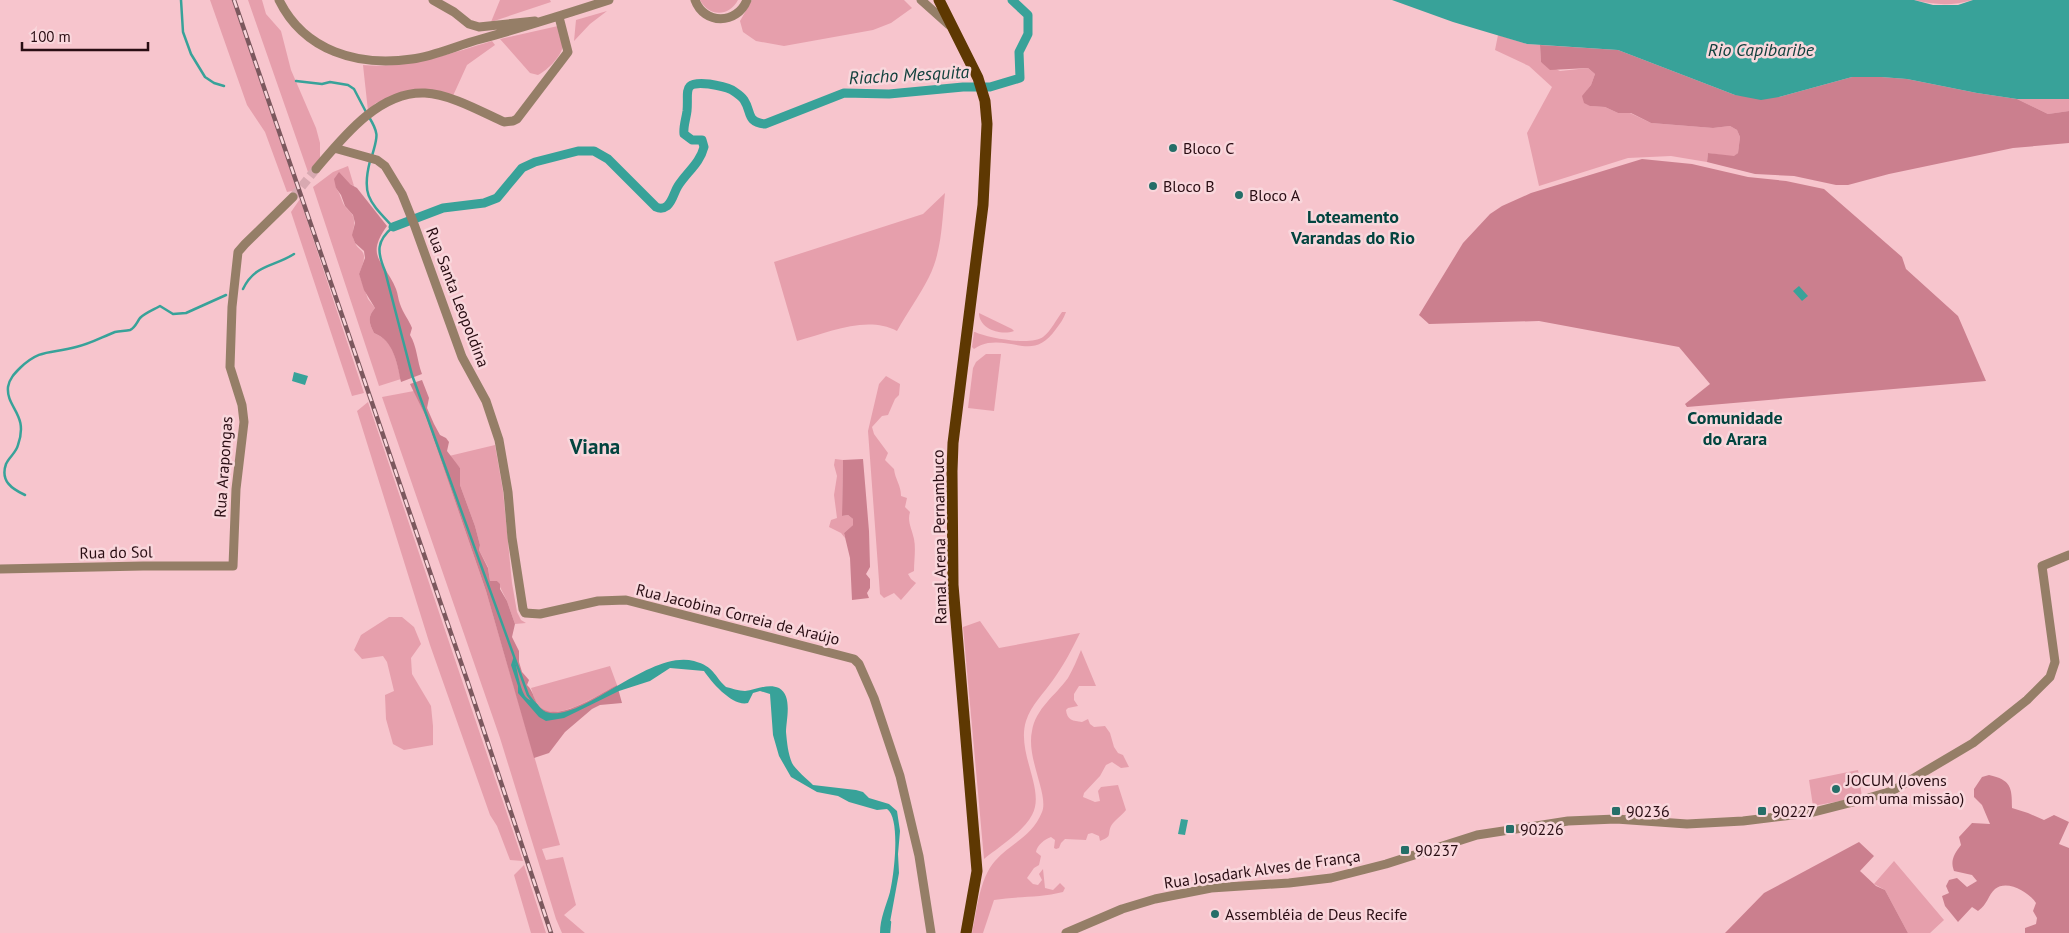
<svg xmlns="http://www.w3.org/2000/svg" width="2069" height="933" font-family="'PT Sans',sans-serif">
<style>
.green{fill:#e69fac}
.forest{fill:#cb7f8e}
.water{fill:#38a299}
.lines{fill:none;stroke-linecap:round;stroke-linejoin:round}
.stream{stroke:#38a299;stroke-width:2.5}
.canal{stroke:#38a299;stroke-width:9}
.minor-tunnel{stroke:#d8a9b1;stroke-width:9;stroke-dasharray:9 4.5;stroke-linecap:butt}
.minor{stroke:#957e67;stroke-width:9}
.major{stroke:#5e3802;stroke-width:11}
.rail-casing{stroke:#7c585e;stroke-width:4.5}
.rail{stroke:#f9d7dc;stroke-width:2.5;stroke-dasharray:8;stroke-linecap:butt}
.poi-dot{fill:#256e68;stroke:#f9d7dc;stroke-width:2}
.labels{text-anchor:middle;stroke-width:5;stroke-linejoin:round;paint-order:stroke}
.poi-label{font-size:16px;fill:#290d13;stroke:#f9d7dc;text-anchor:start}
.street-label{font-size:16px;fill:#290d13;stroke:#f9d7dc}
.water-label{font-size:18px;font-style:italic;fill:#12413d;stroke:#f9d7dc}
.neighbourhood-label{font-size:18px;font-weight:bold;fill:#02443f;stroke:#f9d7dc}
.district-label{font-size:21px;font-weight:bold;fill:#02443f;stroke:#f9d7dc}
</style>
<rect width="100%" height="100%" fill="#f7c5cd"/>
<!-- green -->
<path class="green" d="M210,0H232L297,190L287,192L265,132L247,105Z
M248,0H262L266,14L281,31L291,70L316,128L320,143V158L308,172Z
M500,0H550L551,2L491,22Z
M700,0H738C729,17 709,17 700,0Z
M752,0H904L912,8L891,23L873,30L784,46L756,41L743,32L740,21Z
M1914,0H1973C1952,6 1935,5 1914,0Z
M607,11L590,24L574,41L576,20Z
M558,26C560,31 562,37 563,43C564,54 548,70 538,75L530,73L500,39Z
M1498,35L1527,44L1540,45L1541,62L1560,71L1588,68L1595,74L1591,85L1587,90L1590,106L1605,107L1618,113H1630L1651,123L1713,128L1730,126L1737,130L1740,137L1738,153L1734,157L1708,153L1707,162L1671,156L1628,158L1539,186L1527,133L1552,87L1529,66L1495,50Z
M492,41L495,45L467,65L452,98L392,96L376,103L368,111L363,65C408,69 449,54 492,41Z
M2017,99H2069V111L2048,114Z
M348,166L354,186L350,184L336,188C340,193 341,199 344,205C348,211 354,213 354,221C355,226 352,231 353,236C356,256 372,244 359,274L368,299L375,308C367,317 369,323 374,333C394,341 396,360 401,379L379,386L313,187L333,172Z
M945,193C942,221 942,251 929,277C920,295 907,313 897,331C866,315 828,333 797,341L774,262L923,214Z
M300,199L364,393L352,396L291,212Z
M1062,312H1066C1064,318 1060,324 1056,329C1034,360 1017,339 988,343C983,344 978,346 974,349L972,347L974,332H975C988,338 1031,346 1043,337C1051,331 1056,320 1062,312Z
M979,313L1012,329L1014,331C1001,336 979,329 979,313Z
M986,354H1001L994,411L968,408L973,368L976,362Z
M886,376L900,384L899,395L895,399L888,415L882,416L872,427L874,434L888,453L885,460L894,469C895,479 901,485 901,496L907,498L905,507L910,512C907,522 912,529 914,539C916,549 914,560 914,571L908,574L911,579L916,583L901,600L894,593L884,598L880,594L868,431L879,384Z
M414,391L426,417L486,591L560,845L542,849L546,860L563,857L576,905L564,915L585,933H562L556,919L500,738L382,397Z
M368,402L523,861L510,860L497,826L490,815L430,645L357,411Z
M495,445L503,491L512,583L517,612L521,620L526,623L515,624L507,601L497,581H490L488,567L479,550L480,545L475,526L460,485V468L449,456Z
M835,459L843,460L842,516L848,515L853,519V525L844,533L845,538L841,533L829,527L831,520L837,518L834,495L837,476L834,465Z
M389,617H402L414,627L421,644L411,658L412,674L431,706L433,726V745L404,750L393,744L386,719L385,695L394,691L387,662L383,656L362,659L354,650L361,635Z
M980,621L999,648L1080,633C1072,649 1064,665 1053,680C1044,693 1031,705 1026,721C1016,753 1046,790 1032,815C1024,831 998,848 984,859L963,627Z
M1081,650L1096,686H1079L1074,694V700L1078,706L1068,708L1066,710C1067,720 1073,721 1082,722L1088,719L1090,724L1094,727L1105,726L1110,733L1114,747L1118,753L1123,755L1129,767L1121,768L1112,762L1106,765L1100,776L1084,793L1083,797L1095,802L1100,801L1098,791L1101,787L1118,785L1126,810C1122,815 1114,821 1111,826C1107,835 1113,836 1100,841L1099,836L1092,833L1088,834L1086,840L1065,839L1061,843L1059,848L1056,849L1054,848L1055,840L1051,837C1045,839 1037,845 1036,852L1041,856L1039,865L1034,868L1027,878L1033,884L1038,885L1042,880L1039,874L1043,869L1045,888L1053,890L1060,883L1065,888L1063,892C1040,898 1017,896 994,900L983,933H972C977,911 979,879 995,861C1011,843 1032,837 1042,812C1049,795 1026,758 1032,731C1036,708 1055,696 1068,678C1073,669 1077,660 1081,650Z
M610,666L617,685C601,693 554,725 539,706C535,702 533,694 531,688Z
M1858,770L1862,797L1813,806L1809,780Z
M1894,861L1944,920L1930,933H1908L1885,890L1874,884Z
M524,865L546,933H531L514,875Z"/>
<!-- forest -->
<path class="forest" d="M1540,45L1618,50L1735,95L1779,97L1852,77H1881L1907,79L1977,93L2017,99L2048,114L2069,111V143L2013,148L1889,174L1848,185H1836L1794,176L1755,174L1707,162L1708,153L1734,156L1738,153L1740,137L1737,130L1730,126L1713,128L1651,123L1631,113H1618L1605,107L1590,106L1584,103L1582,96L1591,85L1595,74L1588,68L1550,70L1541,62Z
M1642,159L1692,164L1748,177L1786,181L1824,189L1902,257L1906,269L1958,316L1986,381L1687,407L1685,404L1710,384L1679,347L1539,321L1429,324L1419,315L1463,243L1490,214L1502,206L1531,193Z
M339,172L350,184L357,188L387,226C364,258 385,261 396,289C398,294 398,299 400,304C403,313 409,320 412,328L410,335C417,346 417,361 422,374L401,382C397,363 394,341 374,333C369,323 367,317 375,308L364,290L359,274L365,258L364,251L355,243L352,235L355,223L353,215L345,206L341,195L336,188L334,179Z
M422,380L429,398L427,408L434,424L440,435L446,438L449,442L447,451L460,468V485L475,526L480,545L479,550L488,568L490,581H497L500,584V589L507,601L515,624L512,637L519,651V662L522,672L529,680L527,685C534,691 534,703 541,708C560,722 599,694 617,685L622,703L600,705L592,709L565,732L549,753L534,758L486,591L426,417L410,384Z
M863,459L869,531L870,567L866,574L870,579V588L867,593L869,598L852,600L850,558L844,533L853,525V519L848,515L842,516L843,460Z
M1989,775C2011,780 2012,787 2012,808L2028,813L2044,820L2054,815L2069,822L2059,844L2069,848V933H2025V928L2036,924L2037,918L2033,911L2036,903C2029,892 2007,879 1995,889C1988,895 1988,904 1978,911L1972,907L1958,922L1945,906L1942,896L1949,893L1946,886L1949,880L1957,878L1967,887L1977,881L1972,875L1954,871C1950,861 1954,854 1961,845L1959,837L1972,823L1990,824L1982,805L1974,797V789L1982,777Z
M1859,842L1874,856L1860,871L1876,886L1885,890L1908,933H1725L1764,893Z"/>
<!-- water -->
<path class="water" d="M1392,0H1914L1933,5H1958L1973,0H2069V99H2017L1977,93L1907,79L1881,77H1852L1779,97L1761,100L1735,95L1618,50L1527,44L1453,22Z
M1799,286L1808,296L1802,301L1793,291Z
M294,372L308,376L305,385L292,381Z
M514,656C517,668 519,686 525,696C528,700 531,700 535,702C539,705 541,710 546,712C581,724 649,649 694,661C715,667 713,675 726,687C731,688 739,691 745,691C756,690 768,683 779,688C793,696 786,720 786,732C787,743 788,753 792,763C795,769 808,780 813,785L856,790L863,792L869,798L889,804L897,811L900,831L898,854L899,873L888,933H880C880,918 886,906 890,892C894,876 901,818 887,809L877,810L849,802L838,796L817,792L791,777L779,756L773,735L770,694L760,691L753,693L748,703C733,707 712,683 704,671L670,668L650,681L619,691L564,718L546,721L539,717L518,693V686L511,665Z
M1181,819L1188,820L1185,835L1178,834Z"/>
<g class="lines">
<!-- stream -->
<path class="stream" d="M181,0L183,32L191,54L205,77L214,83L224,86
M296,81L322,84L330,82L348,85L354,89L366,112
M369,117C380,135 377,137 372,156
M370,161C361,196 370,202 393,227C376,241 377,252 385,271L412,375L528,695L535,704
M243,289C255,264 274,267 294,254
M25,495C12,489 0,481 6,464C9,457 16,453 18,445C29,414 6,408 8,387C9,379 15,373 20,368C41,348 51,354 76,347C90,344 102,337 115,332C120,331 126,331 130,330C135,328 137,322 140,318C145,313 153,310 160,306L173,314L186,313L226,295
M889,933L890,922"/>
<!-- canal -->
<path class="canal" d="M393,227L443,208L484,203L497,198L522,168L535,162L578,151H594L608,159L656,207C660,209 663,209 667,206C673,201 674,192 678,186C687,172 700,163 704,147L702,140H692L684,134C683,127 686,119 687,111C689,91 681,81 709,84C718,86 728,86 735,92C738,94 742,97 744,100C752,112 746,122 765,124L844,93L889,94L963,87H990L1020,78L1019,52L1028,34V15L1012,0"/>
<!-- minor-tunnel -->
<path class="minor-tunnel" d="M293,197L316,169"/>
<!-- minor -->
<path class="minor" d="M279,0C304,51 358,67 412,59C435,56 458,45 481,39C524,27 566,14 609,0
M433,0L454,12L469,24L479,27L535,21
M695,0C704,25 737,25 747,0
M921,0L949,25
M334,148L377,160L385,166L402,194L414,224L462,357L486,401L499,440L508,492L512,538L523,609L525,613L540,614L598,601L626,600L854,659L859,664L874,698L900,776L919,856L931,933
M316,169C343,137 379,91 425,93C450,94 482,112 504,122L513,121L517,119L568,52L559,17
M0,569L143,566H233L236,489L244,422L242,405L230,367L232,307L238,252L245,244L293,197
M1066,933L1122,909L1155,899L1211,888L1289,883L1331,878L1386,864L1477,835L1568,821L1616,819L1687,824L1743,821L1810,813L1865,799L1892,791L1973,743L2027,700L2050,677L2055,662L2042,566L2069,555"/>
<!-- major -->
<path class="major" d="M939,0L978,78L985,101L987,124L983,205L953,443L952,471L953,585L977,871L966,933"/>
<defs>
<path id="rail" d="M234,0L468,683L551,933"/>
</defs>
<!-- rail casing -->
<use href="#rail" class="rail-casing"/>
<!-- rail -->
<use href="#rail" class="rail"/>
</g>
<!-- markers -->
<g class="poi-dot">
<circle cx="1173" cy="148" r="5"/>
<circle cx="1153" cy="186" r="5"/>
<circle cx="1239" cy="195" r="5"/>
<circle cx="1836" cy="789" r="5"/>
<rect x="1611" y="806" width="10" height="10" rx="2.5"/>
<rect x="1757" y="806" width="10" height="10" rx="2.5"/>
<rect x="1505" y="824" width="10" height="10" rx="2.5"/>
<rect x="1400" y="845" width="10" height="10" rx="2.5"/>
<circle cx="1215" cy="914" r="5"/>
</g>
<g class="labels">
<!-- poi labels -->
<g class="poi-label">
<text x="1183" y="154">Bloco C</text>
<text x="1163" y="192">Bloco B</text>
<text x="1249" y="201">Bloco A</text>
<text x="1846" y="786">JOCUM (Jovens<tspan x="1846" dy="18">com uma missão)</tspan></text>
<text x="1626" y="817">90236</text>
<text x="1772" y="817">90227</text>
<text x="1520" y="835">90226</text>
<text x="1415" y="856">90237</text>
<text x="1225" y="920">Assembléia de Deus Recife</text>
</g>
<!-- street labels -->
<g class="street-label">
<text transform="translate(458 297) rotate(69)" y="6">Rua Santa Leopoldina</text>
<text transform="translate(223 467) rotate(-86)" y="6">Rua Arapongas</text>
<text transform="translate(939 537) rotate(-91)" y="6">Ramal Arena Pernambuco</text>
<text transform="translate(116 552) rotate(-1)" y="6">Rua do Sol</text>
<text transform="translate(738 614) rotate(14)" y="6">Rua Jacobina Correia de Araújo</text>
<text transform="translate(1262 869) rotate(-8)" y="6">Rua Josadark Alves de França</text>
</g>
<!-- water labels -->
<g class="water-label">
<text x="1761" y="56">Rio Capibaribe</text>
<text transform="translate(909 75) rotate(-3)" y="6">Riacho Mesquita</text>
</g>
<!-- neighbourhood labels -->
<g class="neighbourhood-label">
<text x="1353" y="223">Loteamento<tspan x="1353" dy="21">Varandas do Rio</tspan></text>
<text x="1735" y="424">Comunidade<tspan x="1735" dy="21">do Arara</tspan></text>
</g>
<!-- district labels -->
<g class="district-label">
<text x="595" y="454">Viana</text>
</g>
</g>
<!-- scale -->
<path d="M22 42v8h126v-8" fill="none" stroke="#290d13" stroke-width="2.5"/>
<text x="30" y="42" font-size="15" fill="#290d13" stroke="#f9d7dc" stroke-width="4" paint-order="stroke">100 m</text>
</svg>
